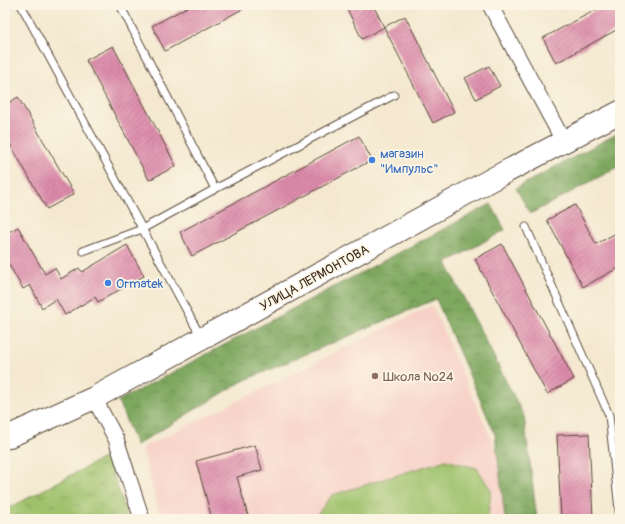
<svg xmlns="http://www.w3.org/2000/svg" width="625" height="524" font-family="Pangolin,sans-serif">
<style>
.built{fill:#f7d1c7}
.forest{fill:url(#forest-crowns);stroke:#5c683e}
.park{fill:url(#park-tufts);stroke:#6c7644}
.pitch{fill:#9ec16b;stroke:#6c7644}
.building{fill:url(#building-hatch)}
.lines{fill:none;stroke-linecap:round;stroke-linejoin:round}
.lane-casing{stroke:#574739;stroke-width:9}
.street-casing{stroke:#574739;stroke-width:17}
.primary-casing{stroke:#574739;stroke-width:24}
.lane{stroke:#fff;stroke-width:7}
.street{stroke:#fff;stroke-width:15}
.primary{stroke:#fff;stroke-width:22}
.shop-dot{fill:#3f7fe0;stroke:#fcf5e5;stroke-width:1.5}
.education-dot{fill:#8d6e63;stroke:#fcf5e5;stroke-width:1.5}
.labels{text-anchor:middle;stroke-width:3.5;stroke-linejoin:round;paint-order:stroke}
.shop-label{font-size:13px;fill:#366cbe;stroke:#fcf5e5;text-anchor:start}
.street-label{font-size:13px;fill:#3b2a1e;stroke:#fcf5e5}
.education-label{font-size:13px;fill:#785e54;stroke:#fcf5e5;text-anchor:start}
</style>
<defs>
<pattern id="forest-crowns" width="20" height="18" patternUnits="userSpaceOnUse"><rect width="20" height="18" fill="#7ea75f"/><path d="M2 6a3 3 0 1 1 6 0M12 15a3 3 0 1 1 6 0" fill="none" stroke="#68884e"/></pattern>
<pattern id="park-tufts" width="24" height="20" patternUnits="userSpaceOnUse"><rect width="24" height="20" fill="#9ec16b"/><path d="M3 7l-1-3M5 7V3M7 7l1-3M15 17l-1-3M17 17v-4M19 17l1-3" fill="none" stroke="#829d57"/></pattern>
<pattern id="building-hatch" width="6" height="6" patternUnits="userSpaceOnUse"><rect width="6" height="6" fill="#dd8bab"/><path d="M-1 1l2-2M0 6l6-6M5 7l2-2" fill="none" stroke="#b4728b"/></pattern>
</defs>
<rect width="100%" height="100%" fill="#fcf5e5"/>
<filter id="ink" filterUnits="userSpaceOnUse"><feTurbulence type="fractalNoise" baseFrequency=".025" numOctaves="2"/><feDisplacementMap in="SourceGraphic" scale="8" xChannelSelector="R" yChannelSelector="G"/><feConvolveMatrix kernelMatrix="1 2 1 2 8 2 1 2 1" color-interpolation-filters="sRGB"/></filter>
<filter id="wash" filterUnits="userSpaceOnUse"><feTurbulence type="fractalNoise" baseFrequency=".012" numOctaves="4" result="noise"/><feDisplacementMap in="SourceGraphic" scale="16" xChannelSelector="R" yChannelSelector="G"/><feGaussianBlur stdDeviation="0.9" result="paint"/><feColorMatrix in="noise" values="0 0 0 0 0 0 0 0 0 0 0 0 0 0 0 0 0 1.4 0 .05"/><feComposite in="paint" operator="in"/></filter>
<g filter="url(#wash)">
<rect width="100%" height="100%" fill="#f4e9d0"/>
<!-- built -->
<path class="built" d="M432,305L506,472V519H161L142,448Z"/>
<!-- forest -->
<path class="forest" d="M620,132V166L530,214L516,188Z
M491,204L505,230L446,263L524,416L537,519H505L495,434L436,299L243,381L136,445L118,401Z"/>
<!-- park -->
<path class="park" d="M107,456L128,519H5V508L11,507Z"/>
<!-- pitch -->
<path class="pitch" d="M446,460L477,468L491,490L488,518L487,519H316V516L332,495Z"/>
<g id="blocks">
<!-- building -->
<path class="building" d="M191,5H250L165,51L152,26Z
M345,5H373L384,27L362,39Z
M605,5H620V28L556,63L543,38Z
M405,16L454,112L433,123L384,27Z
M113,46L176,166L149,180L86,60Z
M489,66L500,86L476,99L465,78Z
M18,97L74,194L47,209L5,135V105Z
M359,136L372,160L192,256L180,232Z
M575,205L596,244L620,231V267L583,287L547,220Z
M18,227L45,274L55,268L61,279L79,268L82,272L127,245L144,276L98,302L95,297L65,315L56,299L42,308L30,285L23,289L5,258V234Z
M502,244L574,379L547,394L475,259Z
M589,434L593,519H561L557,435Z
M255,445L262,470L237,477L249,519H212L196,461Z"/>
</g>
</g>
<g filter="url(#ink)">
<use href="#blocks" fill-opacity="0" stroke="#574739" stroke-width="1"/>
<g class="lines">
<defs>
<path id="lane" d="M21,5L201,337
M120,5L215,189
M526,227L609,415L620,519
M83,251L142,229L215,189L394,95"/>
<path id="street" d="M490,5L564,142
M94,398L116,439L142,519"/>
<path id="primary" d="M5,438L94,398L496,177L620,112"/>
</defs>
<!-- lane casing -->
<use href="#lane" class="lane-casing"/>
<!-- street casing -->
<use href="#street" class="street-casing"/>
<!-- primary casing -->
<use href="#primary" class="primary-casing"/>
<!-- lane -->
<use href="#lane" class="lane"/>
<!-- street -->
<use href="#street" class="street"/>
<!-- primary -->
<use href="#primary" class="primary"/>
</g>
</g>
<!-- markers -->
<g class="shop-dot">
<circle cx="372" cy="160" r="4"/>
<circle cx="108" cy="283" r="4"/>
</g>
<circle class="education-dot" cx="375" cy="376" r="4"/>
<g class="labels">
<!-- shop labels -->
<g class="shop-label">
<text x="380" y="158">магазин<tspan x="380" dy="15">"Импульс"</tspan></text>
<text x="116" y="288">Ormatek</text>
</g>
<!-- street labels -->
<g class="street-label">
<text transform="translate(314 277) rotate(-29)" y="5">УЛИЦА ЛЕРМОНТОВА</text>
</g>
<!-- education labels -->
<g class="education-label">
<text x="383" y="381">Школа №24</text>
</g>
</g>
<!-- margin -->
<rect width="625" height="524" fill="none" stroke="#fcf5e5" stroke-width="20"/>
</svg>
